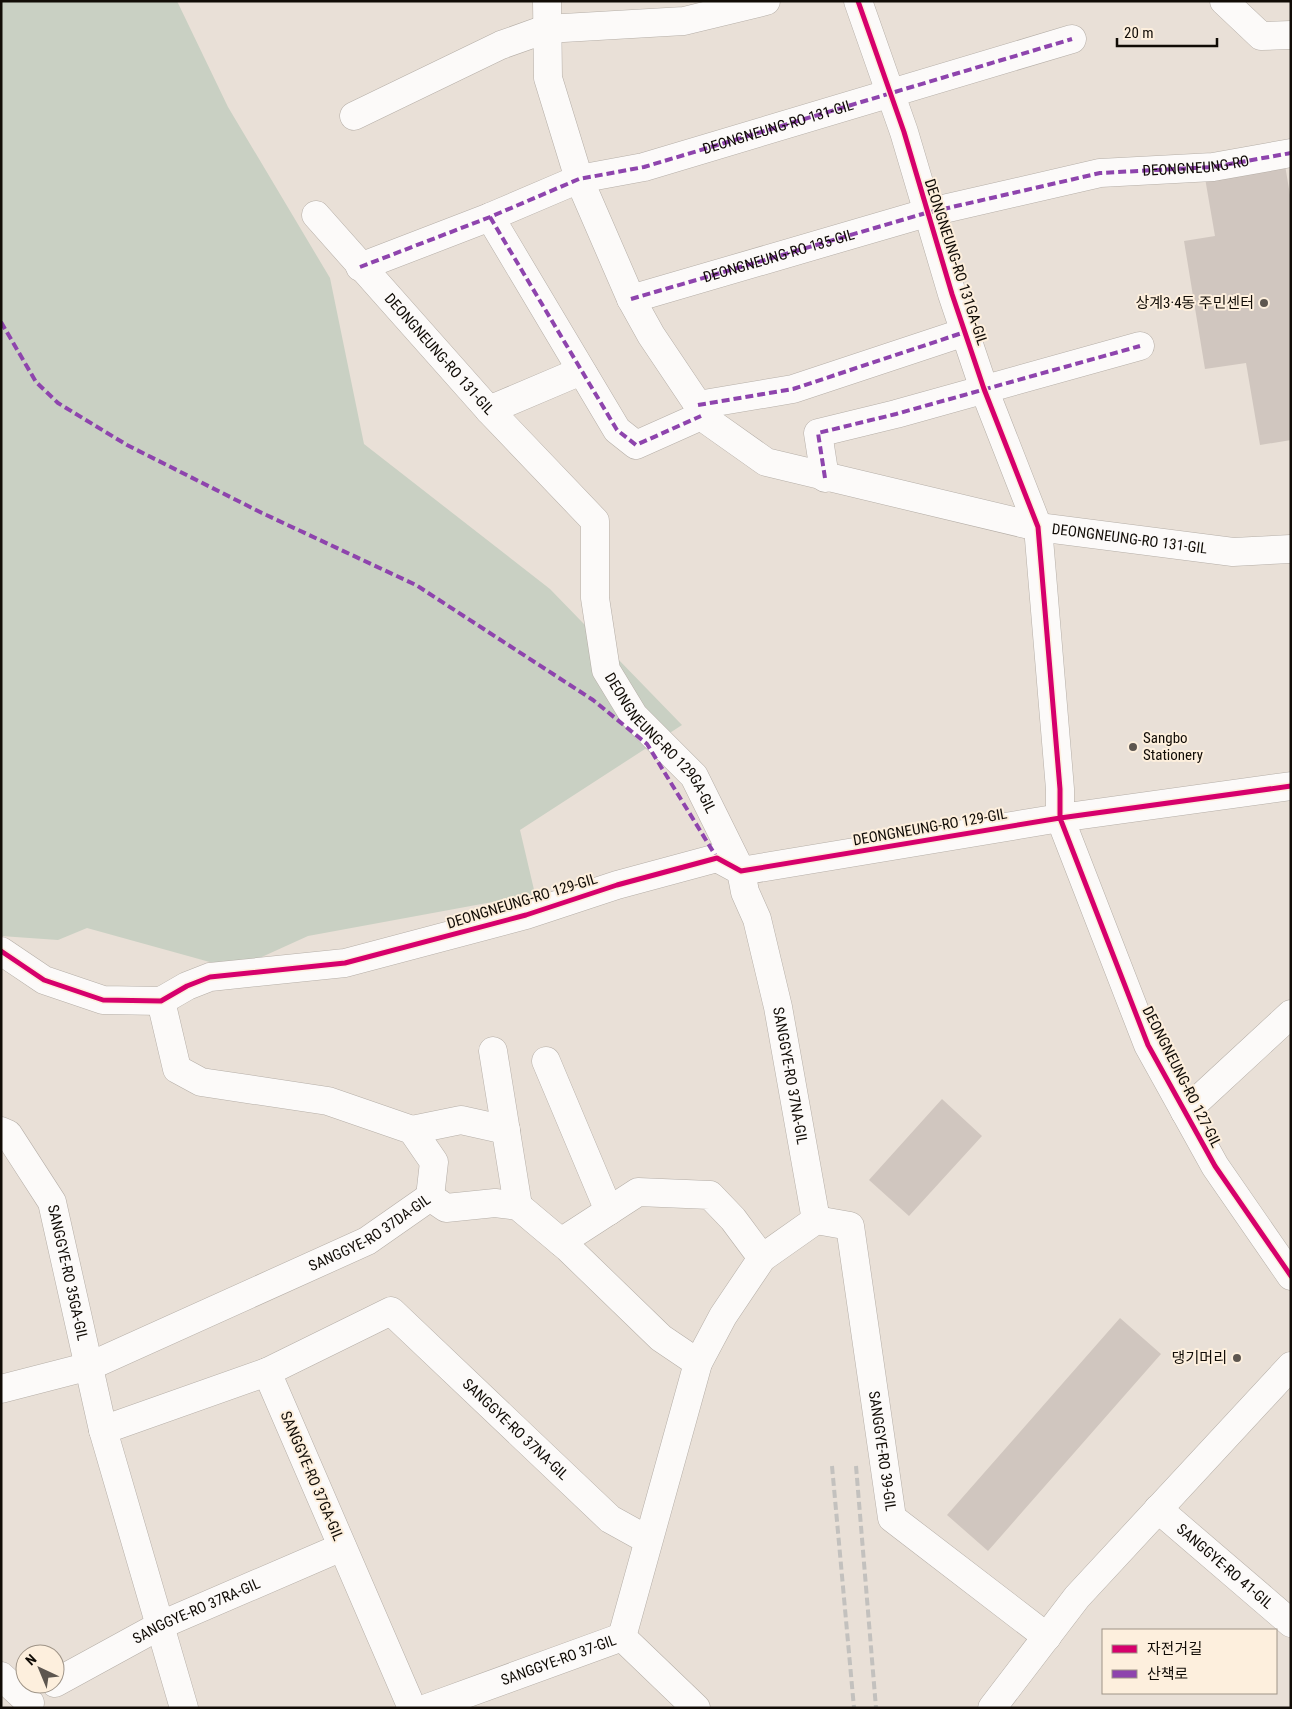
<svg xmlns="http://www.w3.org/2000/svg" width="1292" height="1709" font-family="'Roboto Condensed','Noto Sans KR',sans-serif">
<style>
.green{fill:#c9d0c3}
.building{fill:#d0c6bf}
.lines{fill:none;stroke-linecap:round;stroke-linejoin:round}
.minor-casing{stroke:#b5aea7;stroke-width:29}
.minor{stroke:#fcfaf9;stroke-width:28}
.rail{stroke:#c3c1be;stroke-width:4;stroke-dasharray:8 4;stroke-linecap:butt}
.quiet{stroke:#8e44ad;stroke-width:4;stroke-dasharray:8 4;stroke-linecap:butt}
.cycleway-casing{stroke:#fdefdd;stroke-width:8}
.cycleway{stroke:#d6006c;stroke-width:5}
.poi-dot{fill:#5d564f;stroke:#fdefdd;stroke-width:2}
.labels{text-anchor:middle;stroke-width:4;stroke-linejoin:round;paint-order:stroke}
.street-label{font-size:15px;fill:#110c06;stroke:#fdefdd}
.poi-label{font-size:15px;fill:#110c06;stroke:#fdefdd;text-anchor:end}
</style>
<rect width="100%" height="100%" fill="#e9e0d7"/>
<!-- green -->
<path class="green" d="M1,1H177L228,107L330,278L364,444L550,589L682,725L520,830L535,894L308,936L235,969L87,928L58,940L1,936Z"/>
<!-- building -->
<path class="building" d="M1285,165L1291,201V440L1260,445L1246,363L1205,369L1184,241L1215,236L1205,178Z
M942,1099L982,1136L909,1216L869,1180Z
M1120,1318L1161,1354L988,1551L947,1515Z"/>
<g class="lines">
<defs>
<g id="minor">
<path id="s1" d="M547,1L548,78L579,179L631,299L651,335L698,405L701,416L766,462L1038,527L1233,552L1291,549"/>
<path d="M858,1L904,132L952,294L984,389L1038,527L1060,789V818L1148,1045L1215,1166L1291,1276"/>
<path d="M1224,1L1261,36L1291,35"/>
<path d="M354,116L501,45L546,29L684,21L766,1"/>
<path id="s2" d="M316,215L489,410L595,521V598L606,670L634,716L694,776L741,871L745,892L757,919L778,1007L816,1220"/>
<path d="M490,217L617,430L636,445L701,416"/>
<path id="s3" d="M360,267L490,217L579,179L644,167L1072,39"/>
<path d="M631,299L926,213L1100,173L1213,167L1291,153"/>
<path d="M698,405L793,389L965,332"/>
<path d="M489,410L574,374L584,375"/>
<path d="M825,478L818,433L896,414L1140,346"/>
<path d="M1,951L44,980L103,1000L161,1001L187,986L210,977L345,963L526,915L617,885L717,858L741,871L1060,818L1291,786"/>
<path d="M161,1001L177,1069L201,1082L328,1101L412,1130L434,1162L430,1197"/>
<path d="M493,1051L518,1206"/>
<path d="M546,1061L609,1211"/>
<path d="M1185,1112L1291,1014"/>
<path d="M412,1130L461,1120L506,1130"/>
<path id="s4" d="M1,1131L8,1134L52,1202L103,1430L184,1708"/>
<path id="s5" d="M816,1220L850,1226L892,1518L1047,1637"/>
<path d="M561,1242L638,1192L710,1195L733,1219L762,1258"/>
<path id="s6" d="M1,1389L90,1366L367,1241L430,1197L446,1208L495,1203L518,1206L568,1248L661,1338L698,1363"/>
<path d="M103,1430L267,1372"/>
<path id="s7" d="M1158,1509L1291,1623"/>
<path d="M622,1637L698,1363L723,1316L762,1258L816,1220"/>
<path d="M1,1676L30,1703"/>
<path id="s8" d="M55,1683L161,1625L342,1547"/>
<path id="s9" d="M412,1708L267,1372L391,1311L610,1519L648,1540"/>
<path id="s10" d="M427,1708L622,1637L696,1708"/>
<path d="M992,1708L1077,1597L1291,1366"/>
</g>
</defs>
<!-- minor casing -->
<use href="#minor" class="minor-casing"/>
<!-- minor -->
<use href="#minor" class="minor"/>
<!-- rail -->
<path class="rail" d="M832,1466L854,1708
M856,1466L876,1708"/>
<!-- quiet -->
<g class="quiet">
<path d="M490,217L617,430L636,445L701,416"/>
<path d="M360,267L490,217L579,179L644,167L1072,39"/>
<path id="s11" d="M631,299L926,213L1100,173L1213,167L1291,153"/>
<path d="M1,322L36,382L58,403L127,445L262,513L416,585L593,700L647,744L717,858"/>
<path d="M698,405L793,389L965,332"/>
<path d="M825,478L818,433L896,414L1140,346"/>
</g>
<defs>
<path id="cycleway" d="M858,1L904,132L952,294L984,389L1038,527L1060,789V818L1148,1045L1215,1166L1291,1276
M1,951L44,980L103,1000L161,1001L187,986L210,977L345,963L526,915L617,885L717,858L741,871L1060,818L1291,786"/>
</defs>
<!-- cycleway casing -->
<use href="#cycleway" class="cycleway-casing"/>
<!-- cycleway -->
<use href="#cycleway" class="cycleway"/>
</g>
<!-- markers -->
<g class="poi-dot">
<circle cx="1264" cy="303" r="5"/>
<circle cx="1133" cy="747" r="5"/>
<circle cx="1237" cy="1358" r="5"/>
</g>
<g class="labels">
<!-- street labels -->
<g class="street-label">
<text dy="5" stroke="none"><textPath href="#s3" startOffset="442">DEONGNEUNG-RO 131-GIL</textPath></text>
<text dy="5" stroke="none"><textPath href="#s11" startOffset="582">DEONGNEUNG-RO</textPath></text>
<text dy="5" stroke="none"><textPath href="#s11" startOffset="154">DEONGNEUNG-RO 135-GIL</textPath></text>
<text transform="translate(956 262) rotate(72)" y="5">DEONGNEUNG-RO 131GA-GIL</text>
<text dy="5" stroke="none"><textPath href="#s2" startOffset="186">DEONGNEUNG-RO 131-GIL</textPath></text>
<text dy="5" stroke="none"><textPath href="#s1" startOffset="902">DEONGNEUNG-RO 131-GIL</textPath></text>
<text dy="5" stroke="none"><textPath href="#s2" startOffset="656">DEONGNEUNG-RO 129GA-GIL</textPath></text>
<text transform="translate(930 827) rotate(-10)" y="5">DEONGNEUNG-RO 129-GIL</text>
<text transform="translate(522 901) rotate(-17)" y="5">DEONGNEUNG-RO 129-GIL</text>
<text dy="5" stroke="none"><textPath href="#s2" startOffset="1020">SANGGYE-RO 37NA-GIL</textPath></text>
<text transform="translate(1182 1077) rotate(63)" y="5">DEONGNEUNG-RO 127-GIL</text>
<text dy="5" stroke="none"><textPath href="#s6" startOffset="402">SANGGYE-RO 37DA-GIL</textPath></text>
<text dy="5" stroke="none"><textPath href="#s4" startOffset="161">SANGGYE-RO 35GA-GIL</textPath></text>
<text dy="5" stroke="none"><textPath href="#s9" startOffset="676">SANGGYE-RO 37NA-GIL</textPath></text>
<text dy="5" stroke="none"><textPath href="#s5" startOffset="262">SANGGYE-RO 39-GIL</textPath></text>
<text transform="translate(312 1476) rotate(67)" y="5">SANGGYE-RO 37GA-GIL</text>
<text dy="5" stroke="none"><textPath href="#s7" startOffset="88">SANGGYE-RO 41-GIL</textPath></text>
<text dy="5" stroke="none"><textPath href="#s8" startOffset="159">SANGGYE-RO 37RA-GIL</textPath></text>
<text dy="5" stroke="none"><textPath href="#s10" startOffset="140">SANGGYE-RO 37-GIL</textPath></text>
</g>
<!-- poi labels -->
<g class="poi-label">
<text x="1254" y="308">상계3·4동 주민센터</text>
<text x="1143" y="743" text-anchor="start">Sangbo<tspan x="1143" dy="17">Stationery</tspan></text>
<text x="1227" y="1363">댕기머리</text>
</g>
</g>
<!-- border -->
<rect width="1292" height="1709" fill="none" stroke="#110c06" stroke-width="5"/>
<!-- legend -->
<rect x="1102" y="1629" width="175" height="65" fill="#fdefdd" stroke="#9f9487"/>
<rect x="1112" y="1645" width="25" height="8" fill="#d6006c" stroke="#9f9487"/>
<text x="1147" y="1654" font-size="15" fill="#110c06">자전거길</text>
<rect x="1112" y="1670" width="25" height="8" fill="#8e44ad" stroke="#9f9487"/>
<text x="1147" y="1679" font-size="15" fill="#110c06">산책로</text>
<!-- north arrow -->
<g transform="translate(40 1669) rotate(316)"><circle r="24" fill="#fdefdd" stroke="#9f9487"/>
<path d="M0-4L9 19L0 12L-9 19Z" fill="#5d564f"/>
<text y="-8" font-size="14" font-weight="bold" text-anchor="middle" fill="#110c06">N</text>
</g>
<!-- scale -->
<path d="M1117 38v8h100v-8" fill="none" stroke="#110c06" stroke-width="2.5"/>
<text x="1124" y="38" font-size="15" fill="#110c06" stroke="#fdefdd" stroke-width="4" paint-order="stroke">20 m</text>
</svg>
